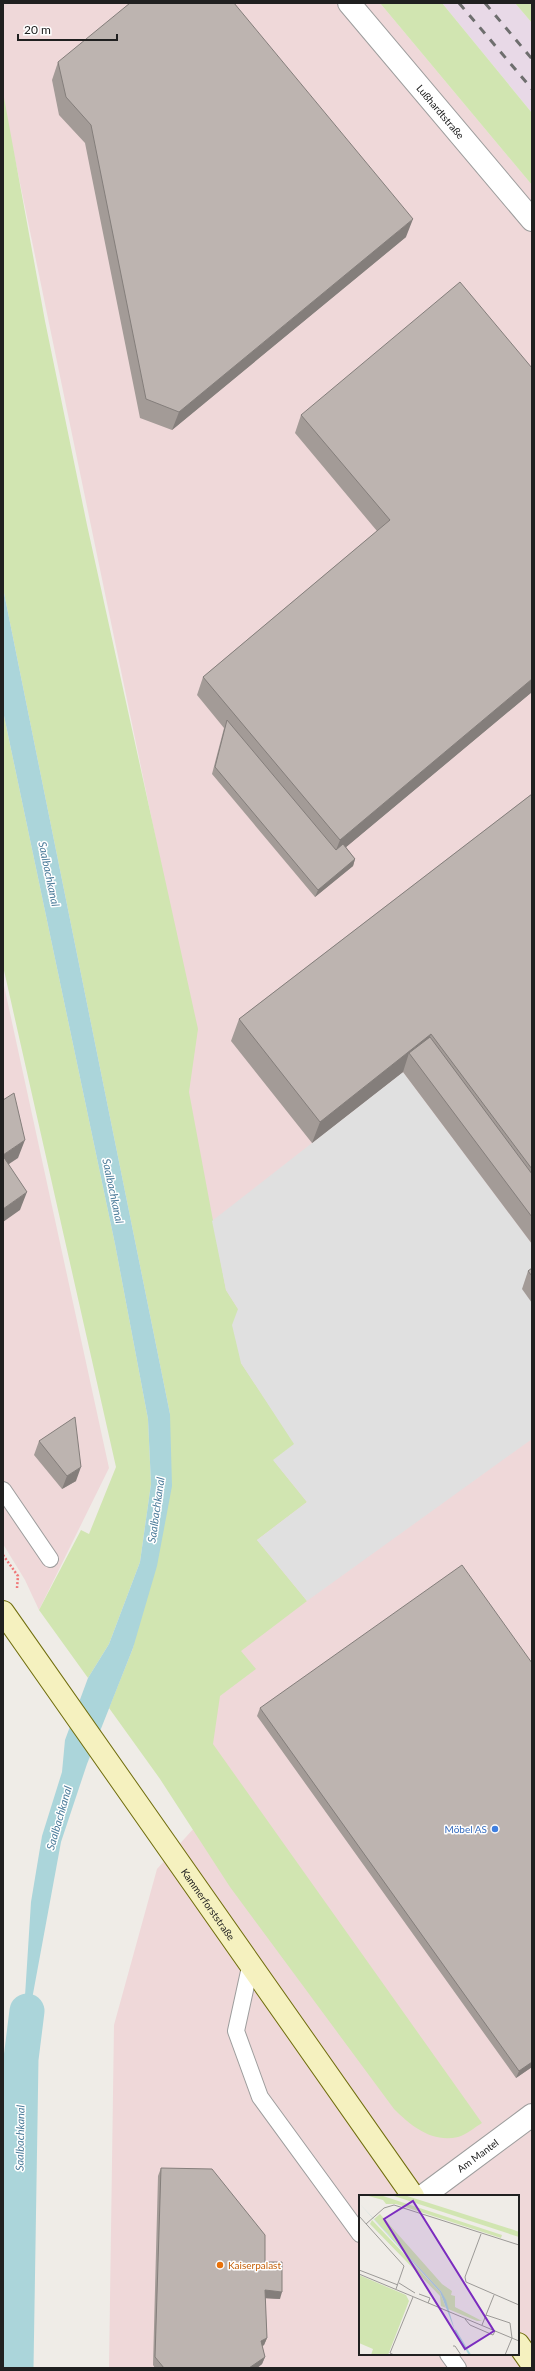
<svg xmlns="http://www.w3.org/2000/svg" width="535" height="2371" font-family="Lato,sans-serif">
<style>
.commercial{fill:#efd8d9;fill-rule:evenodd}
.industrial{fill:#e8d9e7}
.grass{fill:#d1e5b1}
.parking{fill:#e0e0e0}
.water{fill:#abd5da}
.lines{fill:none;stroke-linecap:round;stroke-linejoin:round}
.canal{stroke:#abd5da;stroke-width:35}
.lane-casing{stroke:#9d9d9d;stroke-width:18}
.street-casing{stroke:#9d9d9d;stroke-width:24}
.secondary-casing{stroke:#706e0d;stroke-width:24}
.path{stroke:#ef787a;stroke-width:2.5;stroke-dasharray:2 2;stroke-linecap:butt}
.lane{stroke:#fff;stroke-width:16}
.street{stroke:#fff;stroke-width:22}
.secondary{stroke:#f5f1bf;stroke-width:22}
.rail{stroke:#6e6e6e;stroke-width:3;stroke-dasharray:8 8;stroke-linecap:butt}
.wall{fill:#a39b97}
.shaded-wall{fill:#847e7b}
.building{fill:#bdb4b0;stroke:#847e7b}
.shop-dot{fill:#3f7fe0;stroke:#fff;stroke-width:1.5}
.food-dot{fill:#e8710a;stroke:#fff;stroke-width:1.5}
.labels{text-anchor:middle;stroke-width:3;stroke-linejoin:round;paint-order:stroke}
.street-label{font-size:10px;fill:#202020;stroke:#fff}
.shop-label{font-size:10px;fill:#366cbe;stroke:#fff;text-anchor:end}
.food-label{font-size:10px;fill:#c56008;stroke:#fff;text-anchor:start}
.water-label{font-size:11px;font-style:italic;fill:#4c7c9a;stroke:#fff}
.inset-river{fill:none;stroke:#abd5da;stroke-width:2}
.inset-road{fill:none;stroke:#9c9a97;stroke-width:1}
.view{fill:#7b2cbf;fill-opacity:0.15;stroke:#7b2cbf;stroke-width:2}
.inset-edge{fill:none;stroke:#202020;stroke-width:2}
</style>
<rect width="100%" height="100%" fill="#efece7"/>
<!-- commercial -->
<path class="commercial" d="M3,3H380L532,185V2368H109L114,2025L157,1869L195,1827L155,1076L195,1028L3,101ZM360,2196H518V2354H360Z
M3,981L109,1468L39,1610L25,1580L3,1544Z"/>
<!-- industrial -->
<path class="industrial" d="M442,3H515L532,23V113Z"/>
<!-- grass -->
<path class="grass" d="M380,3H442L532,113V185Z
M515,3H532V23Z
M3,92L45,321L87,525L198,1029L189,1092L226,1290L238,1309L241,1363L295,1444L274,1461L307,1502L257,1540L307,1601L241,1651L256,1669L220,1696L213,1744L482,2123C475,2127 466,2135 458,2137C432,2143 411,2126 394,2109L230,1887L160,1779L109,1708L133,1648L170,1414L3,588Z
M3,711L115,1244L148,1419L151,1484L140,1562L109,1644L88,1678L39,1610L81,1530L89,1534L116,1467L3,966Z"/>
<!-- parking -->
<path class="parking" d="M403,1072L532,1244V1439L307,1601L257,1540L307,1502L273,1460L294,1444L241,1363L232,1325L238,1309L226,1290L212,1221Z"/>
<!-- water -->
<path class="water" d="M3,588L170,1414L172,1486L157,1566L133,1648L87,1764L61,1842L21,2059L31,1902L42,1836L62,1772L65,1740L88,1678L109,1644L140,1562L151,1484L148,1419L115,1244L3,711Z"/>
<g class="lines">
<!-- canal -->
<path class="canal" d="M16,2368L21,2059L27,2011"/>
<defs>
<path id="lane" d="M3,1490L50,1559
M250,1967L236,2031L260,2097L360,2234
M448,2354L458,2368"/>
<g id="street">
<path id="s1" d="M349,3L532,220"/>
<path id="s2" d="M423,2196L532,2115"/>
</g>
<g id="secondary">
<path id="s3" d="M3,1612L413,2196"/>
<path d="M518,2344L532,2364"/>
</g>
</defs>
<!-- lane casing -->
<use href="#lane" class="lane-casing"/>
<!-- street casing -->
<use href="#street" class="street-casing"/>
<!-- secondary casing -->
<use href="#secondary" class="secondary-casing"/>
<!-- path -->
<path class="path" d="M3,1555L18,1576L17,1588"/>
<!-- lane -->
<use href="#lane" class="lane"/>
<!-- street -->
<use href="#street" class="street"/>
<!-- secondary -->
<use href="#secondary" class="secondary"/>
<!-- rail -->
<path class="rail" d="M459,3L532,89
M485,3L532,59"/>
</g>
<!-- wall -->
<path class="wall" d="M58,62L406,237L172,430L140,418L85,143L59,115L52,80Z
M532,368V692L346,847L355,859L353,866L315,897L212,774L224,728L197,695L203,677L377,531L295,433L301,415Z
M532,794V1244L403,1072L312,1143L231,1041L239,1019Z
M532,1268V1303L522,1289L528,1271Z
M39,1441L76,1481L62,1489L34,1455Z
M260,1708L532,2067L516,2078L257,1716Z
M161,2168L265,2262L280,2299L265,2298L267,2338L264,2345L262,2346L265,2357L262,2364L257,2368H155L153,2365L158,2176Z"/>
<!-- shaded-wall -->
<path class="shaded-wall" d="M413,219L406,237L172,430L179,412Z
M532,679V692L333,858L340,840Z
M355,859L353,866L315,897L318,890Z
M431,1034L423,1056L409,1053L403,1072L312,1143L320,1122Z
M25,1140L18,1158L3,1168V1155Z
M27,1192L20,1210L3,1222V1209Z
M81,1467L76,1481L62,1489L67,1476Z
M532,2062V2067L516,2078L519,2071Z
M265,2290L282,2292L280,2299L262,2298Z
M267,2338L264,2345L258,2349L261,2341Z
M265,2357L262,2364L257,2368H249Z"/>
<!-- building -->
<path class="building" d="M130,3H234L413,219L179,412L146,399L91,125L66,97L58,62Z
M460,282L532,368V679L340,840L203,677L390,520L301,415Z
M227,720L336,850L343,844L355,859L318,890L215,767Z
M532,794V1169L431,1034L320,1122L239,1019Z
M430,1037L532,1174V1217L409,1053Z
M14,1093L25,1140L3,1155V1100Z
M3,1156L27,1192L3,1209Z
M532,1268V1276L528,1271Z
M75,1417L81,1467L67,1476L39,1441Z
M462,1565L532,1663V2062L519,2071L260,1708Z
M161,2168L212,2169L265,2235V2262H282V2292L265,2290L267,2338L261,2341L265,2357L249,2368H164L155,2357Z"/>
<!-- markers -->
<circle class="shop-dot" cx="495" cy="1829" r="4"/>
<circle class="food-dot" cx="220" cy="2265" r="4"/>
<g class="labels">
<!-- street labels -->
<g class="street-label">
<text dy="4" stroke="none"><textPath href="#s1" startOffset="142">Lußhardtstraße</textPath></text>
<text dy="4" stroke="none"><textPath href="#s3" startOffset="357">Kammerforststraße</textPath></text>
<text dy="4" stroke="none"><textPath href="#s2" startOffset="68">Am Mantel</textPath></text>
</g>
<!-- shop labels -->
<g class="shop-label">
<text x="487" y="1833">Möbel AS</text>
</g>
<!-- food labels -->
<g class="food-label">
<text x="228" y="2269">Kaiserpalast</text>
</g>
<!-- water labels -->
<g class="water-label">
<text transform="translate(49 874) rotate(78)" y="4">Saalbachkanal</text>
<text transform="translate(113 1191) rotate(78)" y="4">Saalbachkanal</text>
<text transform="translate(156 1510) rotate(-82)" y="4">Saalbachkanal</text>
<text transform="translate(59 1818) rotate(-74)" y="4">Saalbachkanal</text>
<text transform="translate(20 2138) rotate(-89)" y="4">Saalbachkanal</text>
</g>
</g>
<!-- overview -->
<g transform="translate(359 2195)">
<rect width="160" height="160" fill="#efece7"/>
<path d="M6,0H21L143,40L142,43L37,9H27L24,5ZM32,0H45L155,35L160,37V42ZM21,19L83,89L93,96L92,100L96,101V112L123,126H118L89,114L82,96L15,24ZM13,25L81,97L87,113L82,111L81,101L11,29ZM0,80L47,100L50,106L29,160H12L14,154L0,148Z" fill="#d1e5b1"/>
<path d="M0,8L82,96L87,105L96,136L81,97Z" fill="#abd5da"/>
<path class="inset-river" d="M96,135L111,160"/>
<path class="inset-road" d="M0,21L45,71L37,94M7,29L25,13L35,10L160,50M122,39L106,82L107,87L160,110M0,75L39,90M0,79L160,146M40,88L56,98M60,99L71,103L69,108M127,120L151,128L153,143L146,160M106,124L111,130L134,140L136,136M123,130L135,100M94,151H96L102,160M35,160L31,158L54,102"/>
<path class="view" d="M54,6L135,136L106,154L25,24Z"/>
<rect width="160" height="160" class="inset-edge"/>
</g>
<!-- border -->
<rect width="535" height="2371" fill="none" stroke="#202020" stroke-width="8"/>
<!-- scale -->
<path d="M18 34v6h99v-6" fill="none" stroke="#202020" stroke-width="2"/>
<text x="24" y="34" font-size="12" fill="#202020" stroke="#ffffff" stroke-width="3" paint-order="stroke">20 m</text>
</svg>
